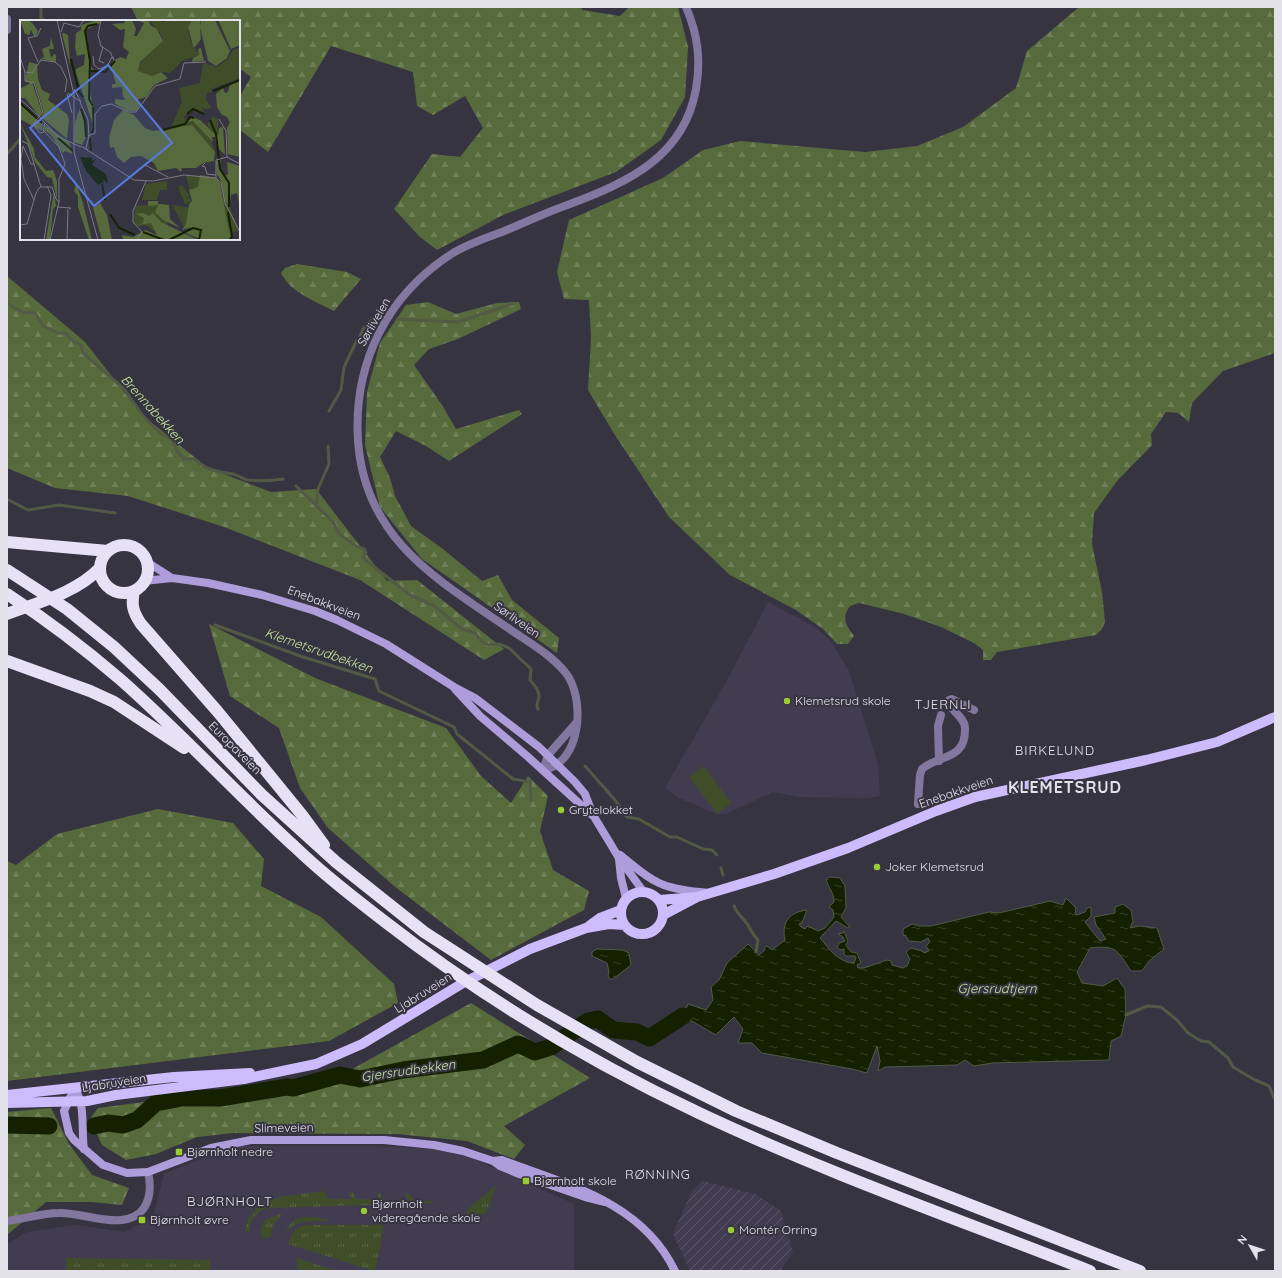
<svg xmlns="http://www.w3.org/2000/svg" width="1282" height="1278" font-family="Quicksand,sans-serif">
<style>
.built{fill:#423c51}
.industrial{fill:url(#industrial-furrows)}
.grass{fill:url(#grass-tufts)}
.forest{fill:url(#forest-firs)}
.pitch{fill:#3f4e28}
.water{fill:url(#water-ripples);stroke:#525a46}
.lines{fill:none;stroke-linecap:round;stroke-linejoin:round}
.stream{stroke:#525a46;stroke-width:3}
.river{stroke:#142000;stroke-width:17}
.street{stroke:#82789f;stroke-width:8}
.secondary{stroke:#ae9ddb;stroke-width:8}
.primary{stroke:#cdbcfc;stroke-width:10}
.highway{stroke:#e6e1f4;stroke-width:12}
.poi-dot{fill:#9acb34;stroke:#373442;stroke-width:1.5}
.labels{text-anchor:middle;stroke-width:4;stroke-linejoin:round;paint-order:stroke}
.street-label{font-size:12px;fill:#e3e1ea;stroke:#373442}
.poi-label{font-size:12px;fill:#e3e1ea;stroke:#373442;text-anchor:start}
.water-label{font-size:13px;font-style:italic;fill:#c5e399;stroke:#373442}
.neighbourhood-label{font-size:13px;letter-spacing:1px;fill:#e3e1ea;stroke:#373442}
.district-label{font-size:16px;font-weight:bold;letter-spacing:1px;fill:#e3e1ea;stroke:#373442}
.inset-river{fill:none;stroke:#142000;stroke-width:2}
.inset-road{fill:none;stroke:#7c7985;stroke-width:1}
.view{fill:#587add;fill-opacity:0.15;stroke:#587add;stroke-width:2}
.inset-edge{fill:none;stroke:#e3e1ea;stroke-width:2}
</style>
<defs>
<pattern id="industrial-furrows" width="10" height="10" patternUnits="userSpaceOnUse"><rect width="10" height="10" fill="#423c51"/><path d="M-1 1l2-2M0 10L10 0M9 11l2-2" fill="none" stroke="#5d586a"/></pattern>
<pattern id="grass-tufts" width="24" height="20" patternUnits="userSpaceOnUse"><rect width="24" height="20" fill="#3f4e28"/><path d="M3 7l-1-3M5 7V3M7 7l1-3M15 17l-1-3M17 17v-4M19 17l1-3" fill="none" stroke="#5b6747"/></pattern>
<pattern id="forest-firs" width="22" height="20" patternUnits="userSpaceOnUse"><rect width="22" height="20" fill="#576a3b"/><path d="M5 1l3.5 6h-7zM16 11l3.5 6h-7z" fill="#6f7f58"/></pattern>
<pattern id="water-ripples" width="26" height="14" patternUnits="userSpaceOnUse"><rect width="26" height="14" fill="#142000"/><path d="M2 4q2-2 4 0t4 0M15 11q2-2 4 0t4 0" fill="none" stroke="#364025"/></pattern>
</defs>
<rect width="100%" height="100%" fill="#373442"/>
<!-- built -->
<path class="built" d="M768,602L815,627L831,641L849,671L878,764L880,796L867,798L799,797L773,792L726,814H717L679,798L665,788L730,675Z
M232,1146H372L454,1150L574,1204V1271H7V1244L27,1232L75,1225L125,1232L153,1217L164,1174Z"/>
<!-- industrial -->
<path class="industrial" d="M703,1181L755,1194L781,1211L793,1252L780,1271H690L673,1234L692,1191Z"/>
<!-- grass -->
<path class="grass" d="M496,1185L488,1210L484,1214L464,1216L468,1209Z
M324,1191L328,1199H352L349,1193L352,1191L356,1199L380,1200L377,1194L380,1192L384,1200H408L405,1194L409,1193L413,1200L433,1201V1203L268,1208C256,1211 249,1221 249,1232L245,1233C248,1193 294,1196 324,1191Z
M279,1214L281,1215L273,1225L271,1236L266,1239L262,1238L260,1230L264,1221Z
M314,1217L331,1220L297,1223L285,1232C292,1218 299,1217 314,1217Z
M305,1225H384L377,1263L374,1271L288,1244C291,1233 294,1228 305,1225Z
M66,1258L210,1260V1271H66Z
M297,1258L337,1271H298Z"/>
<!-- forest -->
<path class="forest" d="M131,7H581L582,10L620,16L629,7H678L688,47L685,97L661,140L616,172L503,215L437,250L420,237L394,209L432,154L460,157L483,128L465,96L433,115L417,106L413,72L331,46L268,152L239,129V98L251,77L239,68V21H138Z
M1079,7H1275V353L1223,371L1192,403L1189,422L1178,413L1166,412L1151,434L1152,445L1117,481L1094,513L1092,544L1102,592L1105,622L1102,629L1096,635L997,652L991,660H983V650L974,643L941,627L904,614L859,603L850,606C841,618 846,625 854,636L848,644H837L823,629L796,610L730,575L669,517L613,432L588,390L591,338L589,300L564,299L557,272L569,220L663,178L703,150L740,141L865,152L917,146L963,127L1016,88L1027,51Z
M297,264L347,272L361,279L334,311C315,301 291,293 281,273L285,268Z
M7,276L85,342L142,415L208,468L271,492L316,489L387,581L417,580L504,649L484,660L360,580L224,527L128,496L55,488L7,468Z
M428,302L456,314L497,303L519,302L521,309L458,339L429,349L414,365L442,405L456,429L519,410L522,414L449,461L426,446L396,431L380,457L390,478L395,496L411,526L443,549L482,581L498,575L512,600L559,638L557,653L422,559L380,507L365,445L367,392L380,343L406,305Z
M209,624L315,678L446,728L481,776L511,803L528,776L548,796L540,831L553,870L589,891L584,910L491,960L394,886L328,828L300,788L279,728L230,696Z
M158,809L233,823L264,859L261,886L321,917L394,984L398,1003L329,1041L7,1081V861L16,865L57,834Z
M471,1003L590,1078L504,1126L525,1145L514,1159L467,1141L397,1134L233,1133L197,1137L156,1154L126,1160L102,1145L90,1119L98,1108L338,1077Z
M51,1108L69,1144L92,1175L129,1188L122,1205L92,1202H46L7,1235V1112Z"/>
<!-- pitch -->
<path class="pitch" d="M704,766L731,803L717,814L689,777Z"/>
<!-- water -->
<path class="water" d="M829,877L840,878L845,886L846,908L841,917L850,927L848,928L836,921L820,938C830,950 838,962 854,963L856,958L855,956H846L844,954V949L841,950L837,948L839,943L845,941L843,937L838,934L843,933L844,931L848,941L846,945L851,952L857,953L861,963L857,965L858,968H864L887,960L891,961L892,965L903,968L907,966L910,959L906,952L911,948L922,951L924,953L929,951L926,946L930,942L928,938L921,942L909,941L905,935H903V929L912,924L919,926H931L989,912L999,913L1050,901L1063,905L1066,898L1076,908L1075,914L1077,915L1085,912L1087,908L1091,907V916L1085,922L1100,941L1106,939L1096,925L1094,917L1115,913V907L1123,904L1131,910L1133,921L1130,928L1139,926L1157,928L1164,949L1149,961L1142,971H1131C1117,950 1117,945 1090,948L1077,972L1082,983L1103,986L1117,978L1125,989L1126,1015L1121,1036L1111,1041L1109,1060L992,1063L974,1066L965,1060L957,1065L885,1067L878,1071L880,1061L877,1046L867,1073L852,1069L762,1053L752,1043H738L743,1029L734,1017L716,1035L683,1016L688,1004L706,1010L713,1000L711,987L719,980L727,963L748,944L759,955L765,950L764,948L767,946L772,950L785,940C781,922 790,912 807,910L802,923L799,924L801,927L805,929L808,926L818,931L825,928L834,917L833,910L829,907L834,902C834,892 828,888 826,879Z
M597,949L623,950L629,953L631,965L613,979H610L608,976L609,971L607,963L592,956V952Z"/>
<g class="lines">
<!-- stream -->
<path class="stream" d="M41,7V18L45,21
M7,154L21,138
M7,303L22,312L35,313L43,326L58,333H65L72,340L81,345L83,353L124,389L144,417L160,433L172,440L177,451L184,459H194C204,469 218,472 233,474C238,475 243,479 247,480C259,481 271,481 283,479
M397,319L458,322L512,304
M329,411L341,390L344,367L357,340L359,339L363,329L377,314
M296,486L333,522L339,534L356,546L364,549L366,552L363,558L410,595L433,605L462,629L475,633L482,642L488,645L499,644L509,648L531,669L530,680C534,685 539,689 539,696C539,701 535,704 538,709
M7,499L28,510L59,505L115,513
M316,506L318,489L329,464L328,446
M215,625L303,657L375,679L379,691L454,727L457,734L513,779L530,782L531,801
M585,766L615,800L627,817L639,819L670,837H677L703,849L712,850L717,855
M721,868L723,875
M734,906C738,916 746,920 749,927C752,932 753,935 758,940L756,952
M1126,1015L1147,1006L1161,1007L1177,1020L1188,1033L1201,1041L1209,1042L1228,1058L1233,1067L1255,1080L1269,1086L1275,1100"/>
<!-- river -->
<path class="river" d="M7,1125L49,1126
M94,1126L108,1123L123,1125L137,1120L156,1103L182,1098H220L287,1087L293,1088L340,1075L360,1079L403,1070L483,1060L518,1044L535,1052L551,1047L588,1021L598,1019L613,1030L637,1032L649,1038L683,1016"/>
<!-- street -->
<path class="street" d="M7,19V30
M577,722L548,755L543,770C582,764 586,697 565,672C551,655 530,643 511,630C438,580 365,540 358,441C353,363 387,295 453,253C468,244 485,238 502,232C524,223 547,212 570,204C628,182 684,157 696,89C701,60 698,35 686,7
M939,761L938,726L941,715
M918,804L920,775L922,769C939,754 966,761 965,728C965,716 947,709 949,700L952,699L974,710
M7,1221C24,1219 42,1213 59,1213C85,1212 126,1233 144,1208C151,1197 151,1185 148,1172"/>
<!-- secondary -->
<path class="secondary" d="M147,562L172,578
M144,581L172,578L208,583L262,595L315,611L337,620L386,644L454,687L475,698L539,747L575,782L585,794L593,815L619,858L643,891
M455,689L480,716L527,756L592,815
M620,855C633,865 644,876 659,883C674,890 692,891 708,893
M619,859L621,878L626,898
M84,1149C81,1131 86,1101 74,1089L64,1111L69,1133L74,1140L103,1165L127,1173L148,1172L211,1148L251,1140H384L434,1145L463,1151L493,1161L500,1166L519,1174L585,1197L605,1202
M493,1161L502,1160C568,1185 642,1202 675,1271"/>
<!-- primary -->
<path class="primary" d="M621 913a21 21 0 1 1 42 0a21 21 0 1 1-42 0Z
M659,900L697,897L774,874L848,848L936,811L975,797L1146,760L1217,742L1275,717
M663,915L697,897
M589,926L600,918L621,910
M7,1095L174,1077L250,1073
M7,1103L87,1101L116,1095L244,1079L316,1064L362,1044L463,983L530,949L586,928L609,924L625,925"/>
<!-- highway -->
<path class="highway" d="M7,542L108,551
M100 569a24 24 0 1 1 48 0a24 24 0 1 1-48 0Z
M7,570L67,609L114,647L160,690L262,795L336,862L424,932L537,1005L637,1062L736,1111L837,1153L1140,1271
M134,591C131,605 133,612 141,624L218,712L302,815L324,845
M7,594C47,620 85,649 121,680C181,733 235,792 294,846C322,873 353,897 384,921C481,996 588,1061 699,1113C826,1173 960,1220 1090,1271
M7,614C39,602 76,593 100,568
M7,661L90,691L114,702L184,748"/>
</g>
<!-- markers -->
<g class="poi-dot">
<circle cx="787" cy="701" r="4"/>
<circle cx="561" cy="810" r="4"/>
<circle cx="877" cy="867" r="4"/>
<rect x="175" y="1148" width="8" height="8" rx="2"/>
<rect x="522" y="1177" width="8" height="8" rx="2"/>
<circle cx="364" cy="1211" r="4"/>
<rect x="138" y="1216" width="8" height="8" rx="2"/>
<circle cx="731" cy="1230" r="4"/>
</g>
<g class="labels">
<!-- street labels -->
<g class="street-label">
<text transform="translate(374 322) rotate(-60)" y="4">Sørliveien</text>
<text transform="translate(324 603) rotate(21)" y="4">Enebakkveien</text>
<text transform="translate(517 620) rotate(35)" y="4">Sørliveien</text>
<text transform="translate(235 748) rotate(45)" y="4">Europaveien</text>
<text transform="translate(956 792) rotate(-19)" y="4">Enebakkveien</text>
<text transform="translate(423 993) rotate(-32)" y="4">Ljabruveien</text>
<text transform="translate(114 1083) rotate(-9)" y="4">Ljabruveien</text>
<text transform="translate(284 1128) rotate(-1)" y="4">Slimeveien</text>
</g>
<!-- poi labels -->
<g class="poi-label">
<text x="795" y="705">Klemetsrud skole</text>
<text x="569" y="814">Grytelokket</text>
<text x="885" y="871">Joker Klemetsrud</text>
<text x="187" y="1156">Bjørnholt nedre</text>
<text x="534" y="1185">Bjørnholt skole</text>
<text x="372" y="1208">Bjørnholt<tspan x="372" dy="14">videregående skole</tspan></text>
<text x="150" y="1224">Bjørnholt øvre</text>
<text x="739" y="1234">Montér Orring</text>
</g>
<!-- water labels -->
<g class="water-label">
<text transform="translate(153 409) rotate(48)" y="5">Brennabekken</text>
<text transform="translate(319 650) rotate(19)" y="5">Klemetsrudbekken</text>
<text x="997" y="993">Gjersrudtjern</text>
<text transform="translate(408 1070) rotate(-8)" y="5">Gjersrudbekken</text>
</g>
<!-- neighbourhood labels -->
<g class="neighbourhood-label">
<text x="943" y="709">TJERNLI</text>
<text x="1055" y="755">BIRKELUND</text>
<text x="658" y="1179">RØNNING</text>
<text x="230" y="1206">BJØRNHOLT</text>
</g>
<!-- district labels -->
<g class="district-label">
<text x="1065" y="793">KLEMETSRUD</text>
</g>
</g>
<!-- overview -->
<g transform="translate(20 20)">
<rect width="220" height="220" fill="#373442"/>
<path d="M129,0L145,2L143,0H172L168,10L171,22L179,35L162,41L150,53L141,52L132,56L121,54L118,50L120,43L143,20L141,14ZM220,27V58L191,69L192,72L187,73L186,80L192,88L183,89L181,86L184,94L172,89L164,97L166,102L167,100L170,97H172L167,100H173L190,118L195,132L172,105L153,109L152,105L162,82L159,68L180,63L183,43L197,47L208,39L213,30ZM166,155L186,157L202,180L206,177L219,211L210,212L171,174ZM144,184L148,206L139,215L126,205L118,207L114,203L115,186ZM152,185L171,188L177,205L164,207Z" fill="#3f4e28"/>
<path d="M0,0H9L13,4L18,11L16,16H14L11,10L9,15L5,14ZM77,0H80V3L66,10V17L70,45L74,51L71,52L70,74L74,88V108L56,53V49L64,45L65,34L57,36L55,27L56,13L61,10V5ZM104,0H112L116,9L114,16H117L124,3L117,0H129L130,5L137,9L143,21L120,42L118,51L132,56L141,52L148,58L134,65L126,77L117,80L121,84L116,91H108L95,84V79L104,80L105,78L103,77L102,67L92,68V64H96L91,46L93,41L100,37L106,39L109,32L103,27L105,9L100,10L92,4L105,3ZM172,0H180V6L181,0H195L210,31L207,38L196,46L188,41L180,7L181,19L175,27L173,26L168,7ZM198,0H220V25L211,29ZM44,13L48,15L50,45L42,14ZM31,17L34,29H29L31,38L34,34L36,35V42L23,39L18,41L24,37L22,29L30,26ZM181,28L184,41L172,42L173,38L179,35L178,29ZM9,42L17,44L18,59L22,70L30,74L28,80L47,94L49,100L47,119L21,97L24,92L15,63L5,61ZM214,61H220V137L208,134L207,108L210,102L207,97L202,95L197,87L196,74L203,68L205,73L208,72L210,64ZM12,62L22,92L19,96L5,78H0V69ZM0,83L23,103L22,111L0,99ZM60,88L66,108L65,115H67L62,125L54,122L55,102ZM103,90L114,95L125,108L133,111L172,105L195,132L194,141L183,143L176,148H162L161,152L156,148L138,151L134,143L121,136L111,137L104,143L97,137L94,127L90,128L89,118L94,100ZM172,97L180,100L195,114L198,115L199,108L203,107L205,135L197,127L195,117H192L193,122L173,101L167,102ZM0,103L14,129L15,137L26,151L33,150L37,161V180L32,158L27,157L15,142ZM25,105L50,123L52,134L45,131L43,133L31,115L24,110ZM201,140L199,149L205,156L208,154L207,142L220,146V188L217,173L211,175L209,188L204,178L201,161L197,154L196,141ZM180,155L196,158L200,163L208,206L212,215L209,220H182L166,213L171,207L162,210L166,204L169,184L172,181L169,170L178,167ZM56,163L63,183L72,220H69L58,187V176L54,171ZM34,171L36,186L33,189L30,220H26ZM128,181H138V184L149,185L150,199L160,208L143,200L135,192L138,185L128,186ZM80,183L87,195L92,220H82L73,188ZM123,193L129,196L133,193L141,202L178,220H103L102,215L113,217L125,210L137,215L131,203L117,205L123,203L124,198L116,194Z" fill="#576a3b"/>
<path d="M193,96L198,99V115L194,113L187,105Z" fill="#3f4e28"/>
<path d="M147,161V170H140L137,180H122L126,164Z" fill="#3f4e28"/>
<path d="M162,165L170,176L166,179L169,178L171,181L165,184L158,167Z" fill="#3f4e28"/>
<path d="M60,137L72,138V141L76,139L72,145L86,154L88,163L82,159L84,162L78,165L66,151Z" fill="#142000"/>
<path class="inset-river" d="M51,39L59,72L63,77M71,51L85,52L95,41M193,71L220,60M0,83L22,103M73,86L69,79L70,41L65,11L68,6L77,4M61,89L65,101L66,117M167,94L173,89L184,94M190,100L196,114L200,149L209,163V187M143,110L165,104L170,97L174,98M72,113L74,108L73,87M38,118L53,131M70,118L71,131M82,164L85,180M208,192L212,217L209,220M90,194L99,208L115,215M123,212L144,220M149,220L173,208L181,210L179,220"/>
<path class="inset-road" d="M37,0L54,75V132L78,220M81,0L78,15L81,26L90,32L94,40L93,37M41,12L44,3L59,7L64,0M83,27L79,41L84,43M73,36L74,45L79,49L87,46L92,37M0,37L5,52M18,42L8,18L17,16L21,8M5,52V61L14,63L23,92L13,104L20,113L24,112M5,52L12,53L21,40L35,42L41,47L47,60L45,72M48,73L61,82L54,69M47,74L52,93M0,79L22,99M60,82L68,100L69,116L66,128L68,131M20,98L39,117L61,127M199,99L206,111L207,137M25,103L23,110L39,127L45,144L39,159V182L30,220M68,116L75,113V94L82,86L91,84L109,92H116L135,66L160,59L164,43L186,42M2,121L8,124L21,167M61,126L114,160L133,161L164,155L196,158L201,163L205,183L220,212M207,137L220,144M185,143L182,146L185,147L187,154L196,155M125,145L148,157M196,158V140L207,137M14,180L4,159L1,139L3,126L11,144H14M37,187L51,188L49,189M0,205L7,204L16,173L20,167H32L36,179L39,182M24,220L31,175L27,166M47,220L48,189M117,220L122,212L113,202V191L126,161"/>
<path class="view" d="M88,45L152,123L74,186L10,108Z"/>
<rect width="220" height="220" class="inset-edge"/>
</g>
<!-- border -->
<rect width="1282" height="1278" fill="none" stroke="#e3e1ea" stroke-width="16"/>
<!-- north arrow -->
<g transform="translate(1250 1246) rotate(309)" stroke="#373442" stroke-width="3" paint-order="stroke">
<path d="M0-3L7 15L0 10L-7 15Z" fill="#e3e1ea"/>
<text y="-6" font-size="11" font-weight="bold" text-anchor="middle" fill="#e3e1ea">N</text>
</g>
</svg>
